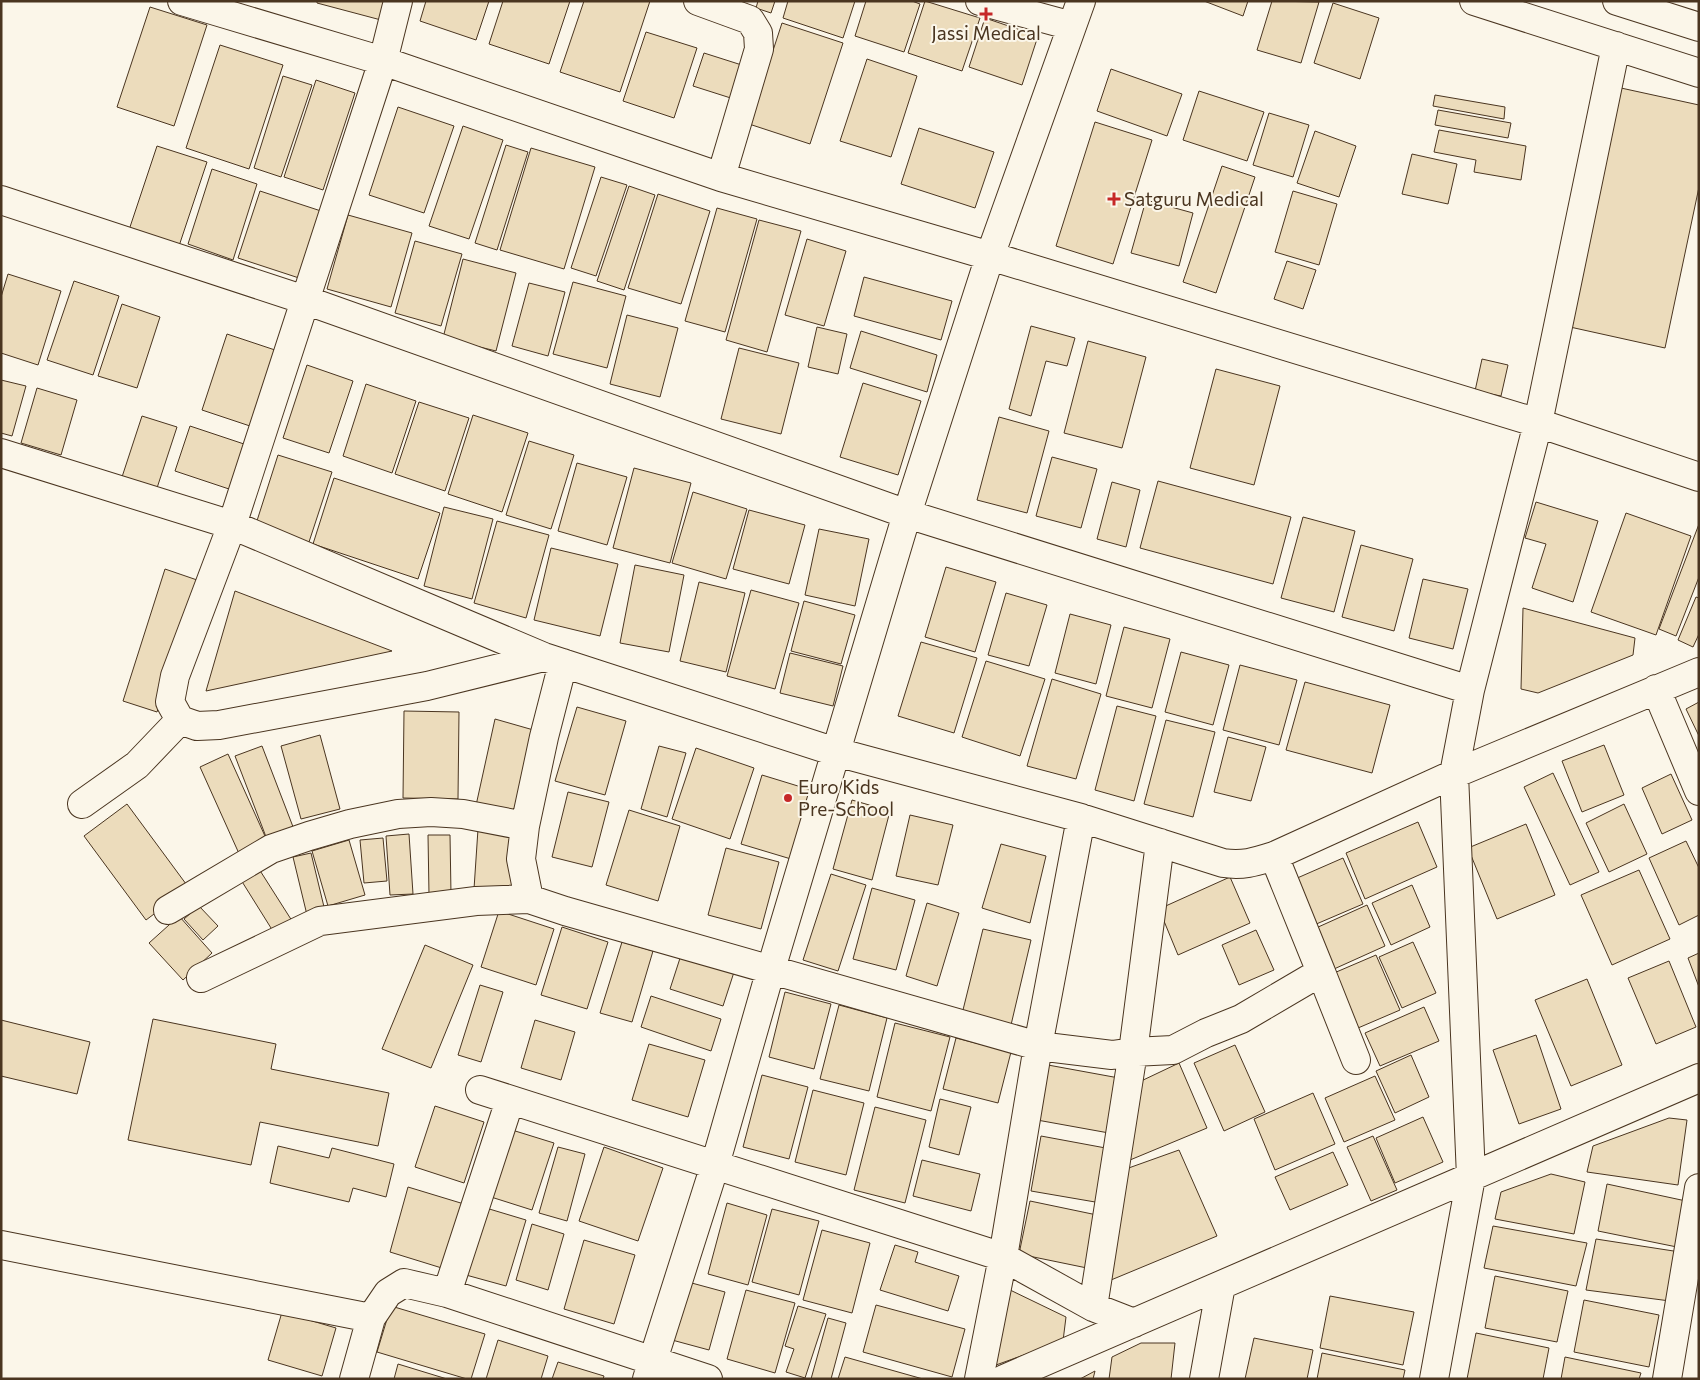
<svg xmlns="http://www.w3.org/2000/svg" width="1700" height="1380" font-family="Commissioner,sans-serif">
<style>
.building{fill:#ecdcbc;stroke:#4a3520}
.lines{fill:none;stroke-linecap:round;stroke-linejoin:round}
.minor-casing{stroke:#4a3520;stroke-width:30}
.major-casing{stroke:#4a3520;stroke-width:30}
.minor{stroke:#fbf6e9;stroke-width:28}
.major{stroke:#fbf6e9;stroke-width:28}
.poi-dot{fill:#c62828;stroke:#fbf6e9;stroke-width:2}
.labels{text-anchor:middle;stroke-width:4;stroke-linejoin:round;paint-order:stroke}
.poi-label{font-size:19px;fill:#4a3520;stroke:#fbf6e9;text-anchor:start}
</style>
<rect width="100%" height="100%" fill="#fbf6e9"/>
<!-- building -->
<path class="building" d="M317,1H386L381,20L317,3Z
M426,1H489L476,40L420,21Z
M503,1H570L549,64L489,44Z
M584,1H650L620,92L560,72Z
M758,1H775L771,13L756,8Z
M788,1H855L843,38L783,18Z
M866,1H912L920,4L904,52L855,36Z
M925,1L980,18L962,71L908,53Z
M1204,1H1248L1243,16Z
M1272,1L1319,2L1301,63L1257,50Z
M1333,3L1379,18L1360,79L1314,63Z
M150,7L207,25L174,126L117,107Z
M985,18L1038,36L1022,85L969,67Z
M782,23L843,43L810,144L749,124Z
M646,32L697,48L674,118L623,101Z
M220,45L283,65L249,169L186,148Z
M704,53L748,67L737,100L693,86Z
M867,59L917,76L891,157L840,141Z
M1111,69L1182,94L1167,136L1097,111Z
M283,76L312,85L281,177L254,168Z
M316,80L355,93L323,190L284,177Z
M1621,88L1699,105V187L1665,348L1570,327Z
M1199,91L1264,112L1247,161L1183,140Z
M1435,95L1505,107L1504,119L1433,106Z
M398,107L454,126L424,213L369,195Z
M1438,110L1511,123L1508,138L1435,125Z
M1269,113L1309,125L1293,177L1253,165Z
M1095,122L1152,140L1113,264L1056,246Z
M463,126L503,140L469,239L429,226Z
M919,128L994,152L975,208L901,184Z
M1439,130L1526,146L1521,180L1474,172L1476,160L1434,152Z
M1315,131L1356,146L1339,197L1297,183Z
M506,145L528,152L497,250L475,243Z
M157,146L207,162L179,246L129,230Z
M531,148L595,167L564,269L500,250Z
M1412,154L1457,164L1448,204L1402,194Z
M1222,166L1255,177L1216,293L1183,282Z
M212,169L257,184L233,260L188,244Z
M601,177L627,185L596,276L571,268Z
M629,186L655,195L624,290L597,281Z
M260,191L321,211L299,278L238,258Z
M1293,191L1337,204L1319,265L1275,252Z
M658,194L710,211L681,304L628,288Z
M1146,200L1193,213L1179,266L1131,253Z
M717,208L757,219L725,332L685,321Z
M348,215L412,233L391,307L327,289Z
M759,220L801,231L767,352L726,340Z
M807,239L846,251L824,326L785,315Z
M415,241L462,254L441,326L395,313Z
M463,259L516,273L496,351L443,338Z
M1287,261L1316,270L1303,309L1274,299Z
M8,274L61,291L38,365L1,353V297Z
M864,277L952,301L941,340L854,316Z
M74,281L119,296L93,375L47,360Z
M573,282L626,296L607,368L553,354Z
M529,283L565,292L548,356L512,346Z
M122,304L160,317L137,388L98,376Z
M627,315L678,328L660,397L610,384Z
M1031,326L1075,338L1067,366L1046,361L1031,416L1009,409Z
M817,327L847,334L838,374L808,367Z
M861,331L937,355L927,392L850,368Z
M227,334L278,351L253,427L202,410Z
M1088,341L1146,357L1122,448L1064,433Z
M739,348L799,363L781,434L721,419Z
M1482,359L1508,365L1501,396L1475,391Z
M307,365L353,381L329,453L283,438Z
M1216,369L1280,386L1254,485L1190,468Z
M1,380L26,386L12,436L1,433Z
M863,383L921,401L898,475L840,457Z
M366,384L416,401L392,473L343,456Z
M37,388L77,400L61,455L21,443Z
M419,402L469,418L445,491L395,474Z
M473,415L528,433L502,512L448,494Z
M142,416L177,427L157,488L122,477Z
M999,417L1049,431L1027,513L977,500Z
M190,426L247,445L232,490L175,471Z
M529,441L574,455L551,529L506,515Z
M278,455L332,472L308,545L255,527Z
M1052,457L1097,469L1081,528L1036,516Z
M577,463L627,477L607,545L558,531Z
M634,468L691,483L670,563L613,548Z
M334,478L440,513L418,579L313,544Z
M1158,481L1291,517L1273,584L1140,548Z
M1112,482L1140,490L1126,547L1097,539Z
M693,492L747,509L726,579L672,563Z
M1536,502L1598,521L1573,602L1532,588L1546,544L1525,538Z
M444,507L493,519L472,599L424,586Z
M749,510L805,525L789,584L733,569Z
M1626,513L1691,536L1656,635L1591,612Z
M1303,517L1355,531L1334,612L1281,598Z
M497,521L549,535L526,618L474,603Z
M1699,524V577L1676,636L1659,629Z
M819,529L869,539L855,606L805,595Z
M1361,545L1413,559L1394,631L1342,617Z
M551,548L618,564L600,636L534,620Z
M635,565L684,575L669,652L620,643Z
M946,567L996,582L975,652L925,637Z
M165,569L200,581L157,712L123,701Z
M1423,579L1468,589L1453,649L1409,638Z
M699,582L745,593L726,672L680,661Z
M751,590L799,603L775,689L727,676Z
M235,591L392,651L206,691Z
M1006,593L1047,605L1029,666L988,655Z
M1696,597L1699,598V634L1693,647L1678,640Z
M804,601L855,615L841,664L791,651Z
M1523,608L1635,638L1633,655L1538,693L1521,689Z
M1070,614L1111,625L1096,684L1055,673Z
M1124,627L1170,639L1152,708L1106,696Z
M921,642L977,658L954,733L898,716Z
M1181,652L1229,665L1213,725L1165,712Z
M790,653L843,666L833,706L780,693Z
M986,661L1045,679L1020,756L962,737Z
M1240,665L1297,680L1279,745L1223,730Z
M1052,679L1101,694L1076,779L1027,766Z
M1305,682L1390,705L1372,773L1286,750Z
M1699,702V736L1686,709Z
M1117,706L1156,716L1134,801L1095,790Z
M577,707L626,721L605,795L555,781Z
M404,711L459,712L458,799L403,798Z
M495,719L537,731L514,816L475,810Z
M1166,720L1215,732L1193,817L1144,804Z
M320,735L340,809L301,819L281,746Z
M1228,737L1266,747L1251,801L1214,792Z
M1604,745L1624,795L1582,812L1562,761Z
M262,746L295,832L268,842L235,756Z
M659,746L686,753L667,817L641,809Z
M696,748L754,768L730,839L672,819Z
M228,754L269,845L241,858L200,767Z
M1553,773L1599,872L1570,885L1524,787Z
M1671,774L1692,820L1662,834L1642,788Z
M762,775L811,790L791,859L741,844Z
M568,792L609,802L592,867L552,857Z
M852,800L890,811L872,880L833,869Z
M127,804L189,888L146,920L84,836Z
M1624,804L1647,854L1609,872L1586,823Z
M629,810L680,826L658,901L606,885Z
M910,815L953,825L938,885L896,876Z
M1418,822L1437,867L1365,899L1346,853Z
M1526,824L1555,895L1497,919L1468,848Z
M478,829L520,831L516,892L474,889Z
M409,834L413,894L390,895L386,836Z
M428,835H450L451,894L429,895Z
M383,838L387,881L364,883L360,840Z
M349,840L365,895L328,906L312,851Z
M1686,841L1699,868V915L1679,925L1649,858Z
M1001,844L1046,856L1030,923L982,908Z
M726,848L779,862L761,929L708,915Z
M311,853L325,911L307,915L293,857Z
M1343,858L1363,904L1314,925L1295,879Z
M259,869L294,924L276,936L241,880Z
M1639,870L1670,939L1612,965L1581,895Z
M831,874L866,885L838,971L803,960Z
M1230,877L1250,923L1178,955L1159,909Z
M1412,885L1430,927L1391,945L1372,903Z
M872,888L915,900L896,970L853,959Z
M927,903L959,913L937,986L906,976Z
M1367,905L1385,946L1334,969L1316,928Z
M199,906L218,926L203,940L184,919Z
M499,911L554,929L536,985L481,967Z
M179,916L212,953L183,980L149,943Z
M562,927L608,942L587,1009L541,995Z
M983,929L1031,940L1011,1025L962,1014Z
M1256,930L1274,970L1239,985L1222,945Z
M622,942L653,951L632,1022L600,1013Z
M1413,942L1436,993L1402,1008L1379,957Z
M425,945L473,965L431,1068L382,1049Z
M682,952L735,969L723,1006L670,989Z
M1699,953V987L1688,958Z
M1376,955L1400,1010L1358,1028L1334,973Z
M1669,961L1696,1027L1656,1044L1628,978Z
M1587,979L1622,1065L1571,1086L1535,1000Z
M480,985L503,992L481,1062L458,1055Z
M785,992L831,1004L814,1069L769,1057Z
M651,996L721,1019L711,1051L641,1027Z
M839,1005L887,1018L869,1091L820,1079Z
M1424,1007L1439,1041L1380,1066L1365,1033Z
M153,1019L276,1044L271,1069L389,1093L378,1146L260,1122L251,1165L128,1140Z
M1,1020L90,1042L77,1094L1,1076Z
M535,1020L575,1032L561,1080L521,1068Z
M895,1023L950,1037L931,1111L877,1097Z
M1536,1035L1561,1109L1519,1124L1493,1050Z
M956,1038L1011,1052L998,1103L943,1089Z
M649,1044L705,1060L688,1117L632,1100Z
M1235,1045L1265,1112L1224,1131L1194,1063Z
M1411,1055L1429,1097L1395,1113L1376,1071Z
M1179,1063L1207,1128L1130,1160L1139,1082Z
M1048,1065L1119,1078L1109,1133L1037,1120Z
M762,1075L808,1087L789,1159L743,1147Z
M1375,1076L1395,1120L1344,1142L1325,1098Z
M813,1090L864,1103L846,1175L795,1162Z
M1313,1093L1335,1144L1275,1170L1254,1119Z
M940,1099L971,1107L959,1155L929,1147Z
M435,1106L484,1122L464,1183L415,1167Z
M875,1107L926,1120L905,1203L854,1190Z
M1423,1117L1443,1162L1395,1183L1376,1138Z
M1669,1118L1687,1120L1678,1185L1587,1172L1593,1146Z
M512,1130L554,1143L532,1210L491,1197Z
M1041,1136L1111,1149L1101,1203L1031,1191Z
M1373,1136L1397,1190L1371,1201L1347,1147Z
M278,1146L329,1158L332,1148L394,1164L386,1197L353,1188L349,1202L270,1183Z
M558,1147L585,1154L567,1221L539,1213Z
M604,1147L663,1168L638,1241L579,1221Z
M1179,1150L1217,1236L1111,1280L1123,1170Z
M1333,1152L1348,1185L1290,1210L1275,1177Z
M922,1160L980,1174L971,1211L913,1196Z
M1551,1174L1585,1182L1574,1234L1495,1219L1501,1192Z
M1607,1184L1686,1201L1677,1247L1598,1231Z
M408,1187L464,1204L445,1269L390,1252Z
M1030,1201L1097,1215L1087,1268L1019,1254Z
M727,1203L767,1215L748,1285L708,1274Z
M486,1208L526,1220L506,1286L466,1275Z
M772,1209L819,1221L799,1295L752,1282Z
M532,1224L564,1234L548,1290L516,1280Z
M1493,1226L1587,1243L1576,1286L1484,1268Z
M822,1230L870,1243L852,1313L803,1300Z
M1596,1239L1680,1252L1670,1301L1586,1290Z
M584,1240L635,1255L614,1324L564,1309Z
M895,1245L918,1252L915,1262L959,1276L948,1311L880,1290Z
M1495,1276L1568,1291L1557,1342L1485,1328Z
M688,1282L725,1292L709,1350L672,1340Z
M1008,1289L1066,1317L1063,1341L996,1365Z
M746,1290L795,1303L775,1373L727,1359Z
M1330,1296L1414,1312L1403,1365L1320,1348Z
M1584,1300L1659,1315L1649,1367L1574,1352Z
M876,1305L965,1329L952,1377L863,1352Z
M391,1306L485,1334L471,1379H467L377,1352Z
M798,1306L826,1314L805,1378L786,1372L794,1349L785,1346Z
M282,1312L336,1328L322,1376L268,1360Z
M828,1318L846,1323L831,1379H811Z
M1476,1333L1549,1348L1543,1379H1467Z
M1254,1338L1313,1350L1307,1379H1245Z
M498,1340L548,1356L541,1379H486Z
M1141,1343H1175L1171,1379H1109L1112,1357Z
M1322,1353L1405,1370L1403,1379H1317Z
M845,1357L923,1379H838Z
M1565,1357L1641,1373L1639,1379H1561Z
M558,1362L604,1376L603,1379H552Z
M398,1364L447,1379H394Z
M1095,1371L1093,1379H1080Z"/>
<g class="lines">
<defs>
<path id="minor" d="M182,1L383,61L721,177L990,256L1538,423L1699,477
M398,1L383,61L232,525L175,676L170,702L180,720L197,726L219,725L427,686L544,657
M698,1L750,20L758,33L759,49L721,177
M980,1L1072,26
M1474,1L1699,73
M1,200L305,300L907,514L1470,690
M1,453L232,525L544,657L836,752L1081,818L1223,863C1243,866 1255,862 1274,856L1454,774L1699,672
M563,663L544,737L525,826L521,859L529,899L565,911L1038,1046L1112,1055L1133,1052L1173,1050L1206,1033L1241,1019L1321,972L1274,856
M1656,689L1699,791
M82,804L137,765L180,720
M168,910L271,849L309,836L350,824L398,814L431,812L463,814L525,826
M1321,972L1356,1060
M201,978L320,921L476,901L529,899
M480,1090L1003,1257L1093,1307L1134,1323
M1,1245L371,1318
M447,1293L510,1100
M1093,1307L1133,1052L1160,843
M354,1379L371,1318L388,1293L404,1283L447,1293L708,1379
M647,1379L715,1165L771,969L907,514L990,256L1081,1
M979,1379L1003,1257L1038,1046L1081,818
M1004,1379L1699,1078
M1204,1379L1221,1285
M1434,1379L1471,1177L1454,774L1470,690L1538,423L1616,46
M1667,1379L1699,1188"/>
<path id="major" d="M1617,1L1699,27"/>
</defs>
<!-- minor casing -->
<use href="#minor" class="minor-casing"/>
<!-- major casing -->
<use href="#major" class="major-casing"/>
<!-- minor -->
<use href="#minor" class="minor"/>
<!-- major -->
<use href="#major" class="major"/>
</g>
<!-- markers -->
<g class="poi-dot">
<path d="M983.5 6.5h5v5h5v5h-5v5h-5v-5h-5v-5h5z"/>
<path d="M1111.5 191.5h5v5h5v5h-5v5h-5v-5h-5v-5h5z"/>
<circle cx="788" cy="798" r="5"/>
</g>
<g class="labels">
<!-- poi labels -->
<g class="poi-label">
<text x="986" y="40" text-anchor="middle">Jassi Medical</text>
<text x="1124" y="206">Satguru Medical</text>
<text x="798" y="794">Euro Kids<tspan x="798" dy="22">Pre-School</tspan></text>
</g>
</g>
<!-- border -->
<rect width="1700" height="1380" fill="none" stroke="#4a3520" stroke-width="5"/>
</svg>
